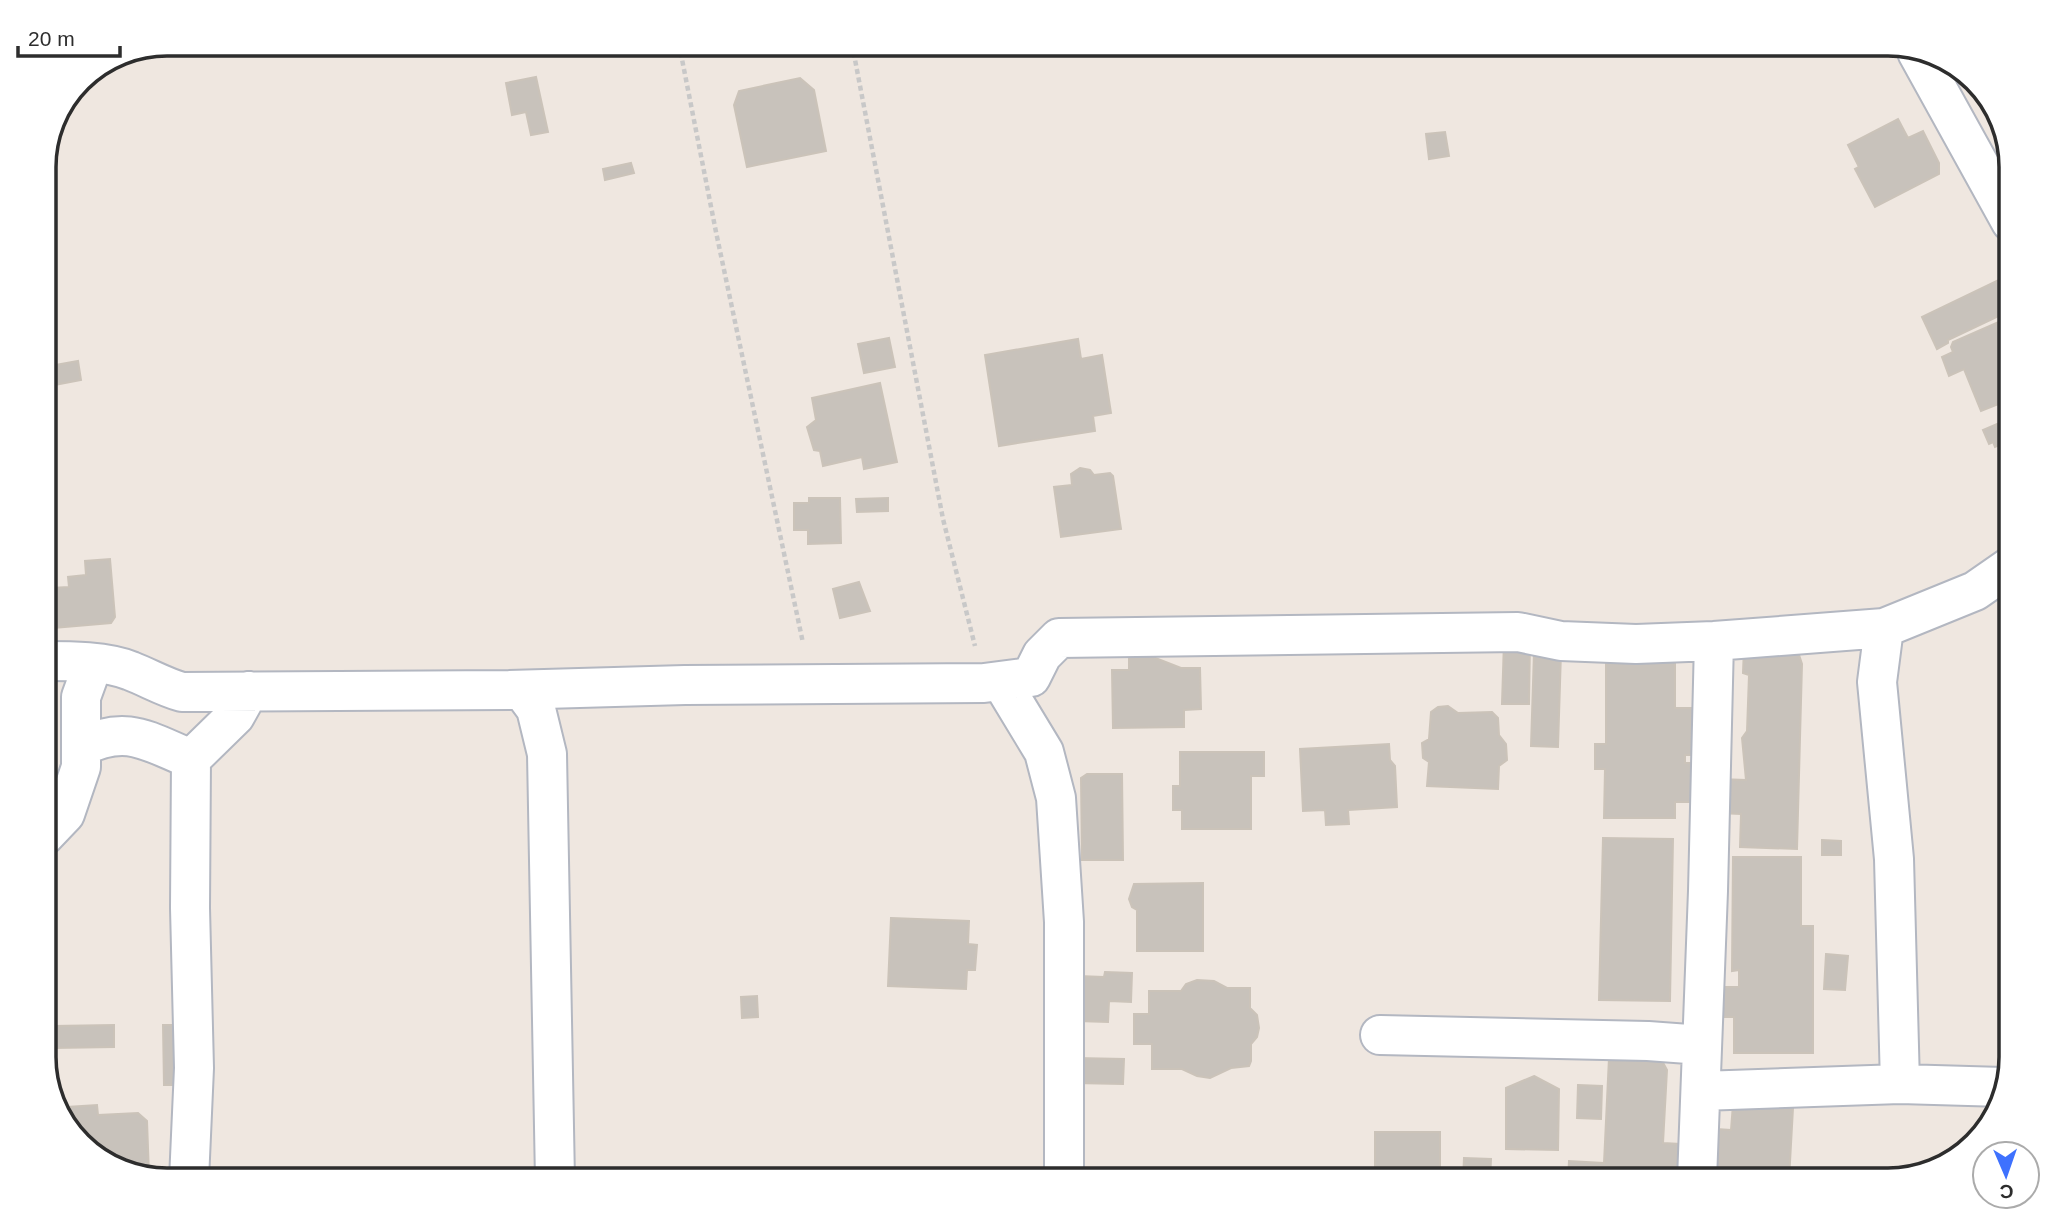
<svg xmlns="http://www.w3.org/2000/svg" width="2055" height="1224" font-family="Helvetica,sans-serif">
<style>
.building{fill:#c8c2bb;stroke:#cbc3b9;stroke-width:2}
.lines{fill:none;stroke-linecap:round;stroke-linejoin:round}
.minor-casing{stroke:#b3b7c1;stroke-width:42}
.path{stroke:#c8c8c8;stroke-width:4.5;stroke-dasharray:5 3.5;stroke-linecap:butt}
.minor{stroke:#fff;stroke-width:38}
.rim{fill:none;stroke:#2d2d2d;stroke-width:3.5}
</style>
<rect width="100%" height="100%" fill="#efe7e0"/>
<!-- building -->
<path class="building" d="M614,44H648L649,47L616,53Z
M536,77L548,132L531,135L526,112L512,115L506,83Z
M800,78L814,90L826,151L747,167L734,105L739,91Z
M1898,119L1908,138L1923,131L1939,163V174L1875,207L1855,169L1859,167L1848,145Z
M1445,132L1449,156L1429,159L1426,134Z
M631,163L634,173L605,180L603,169Z
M2011,274V317L2007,312L1948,340V343L1937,349L1922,317Z
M2003,320L2011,323V399L1981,411L1964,369L1949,376L1942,357L1953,352L1951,347L1953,342Z
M889,338L895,367L864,373L858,344Z
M1078,339L1081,359L1102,355L1111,413L1093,416L1095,431L999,446L985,355Z
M78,361L81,380L44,387V367Z
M880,383L897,462L864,469L862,457L823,466L820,451L814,450L807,427L816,420L812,398Z
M2011,418V432L2003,436L2006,442L1995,447L1993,442L1989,444L1983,430Z
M1080,468L1090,470L1094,475L1110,473L1113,476L1121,529L1061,537L1054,487L1072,485L1071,474Z
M809,498H840L841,543L808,544V530H794V503H809Z
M888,498V511L857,512L856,499Z
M110,559L115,617L111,623L54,628L51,588L69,587L68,577L86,575L85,561Z
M859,582L870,611L840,618L833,589Z
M1504,641H1530L1529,704H1502Z
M1744,647L1797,649L1802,664L1797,849L1740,847L1741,814L1720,813V779L1746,780L1742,738L1747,731L1749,675L1743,673Z
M1534,652H1561L1558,747L1531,746Z
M1606,655H1675V708H1699V755H1685V763H1697L1696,802H1675V818H1604L1605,769H1595V744H1606Z
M1129,657H1153L1181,668H1200L1201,709L1184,710V727L1113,728L1112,670H1129Z
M1448,706L1458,713L1492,712L1498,718L1499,735L1506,744L1507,760L1499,766L1498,789L1427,786L1429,762L1423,758L1422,743L1429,739L1431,712L1438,707Z
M1389,744L1390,760L1395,766L1397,807L1348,810L1349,824L1326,825L1325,810L1303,811L1300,749Z
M1180,752H1264V776H1251V829H1182V810H1173V786H1180Z
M1087,774H1122L1123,860H1082L1081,778Z
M1603,838L1673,839L1670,1001L1599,1000Z
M1822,840L1841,841V855H1822Z
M1733,857H1801V926H1813V1053H1734V1017H1719V987H1739V970L1732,971Z
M1203,883V951H1137V910L1132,907L1129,899L1134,884Z
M891,918L969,921L968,944L977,945L975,970H967L966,989L888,986Z
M1826,954L1848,956L1845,990L1824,989Z
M1105,972L1132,973L1131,1002L1109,1001L1108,1022L1078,1021L1079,976L1104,977Z
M1197,980L1214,981L1227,988H1250V1008L1257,1015L1259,1028L1257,1037L1251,1044V1061L1249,1066L1231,1068L1210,1078L1197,1076L1182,1069H1152V1044H1134V1014H1149V991H1181L1186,984Z
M757,996L758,1017L742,1018L741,997Z
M114,1025V1047L54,1048L53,1026Z
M163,1025H178L179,1085H164Z
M1660,1057L1667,1070L1663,1143L1680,1144L1678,1178L1568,1180L1569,1161L1604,1163L1609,1058Z
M1076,1058L1124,1059L1123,1084L1075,1083Z
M1534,1076L1559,1089L1558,1150L1506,1149V1088Z
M1578,1085L1602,1086L1601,1119L1577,1118Z
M1733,1104L1793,1108L1789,1180H1724L1725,1171H1714L1717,1129L1731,1130Z
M97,1105L98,1115L138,1113L147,1121L149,1175L105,1164L68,1127L67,1107Z
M1375,1132H1440V1180H1375Z
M1464,1158L1491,1159L1490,1180H1463Z
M255,1171L264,1172L272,1180H239Z"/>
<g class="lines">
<defs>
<path id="minor" d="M1917,52L2011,222
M44,661C70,661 107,661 131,671C149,678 164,687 182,692L509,690L685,685L984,683L1031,677L1042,655L1059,638L1518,632L1561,641L1636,644L1714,641L1884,628L1975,591L2011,566
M1001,681L1044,752L1056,798L1064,922V1180
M522,690L536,709L547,754L555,1180
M81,747C127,724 147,741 191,759
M44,836L65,814L81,767V697L93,664
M1380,1035L1648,1041L1702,1045
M1900,1084L2003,1087
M1701,1091L1900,1084L1894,859L1877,682L1884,628
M189,1180L194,1068L190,908L191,759L235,716L249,691
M1697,1180L1708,891L1714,641"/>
</defs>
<!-- minor casing -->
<use href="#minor" class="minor-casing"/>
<!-- path -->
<path class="path" d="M679,44L716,232L803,643
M852,44L943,519L975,646"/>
<!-- minor -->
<use href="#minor" class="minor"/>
</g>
<!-- crop -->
<path d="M0 0H2055V1224H0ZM167 56H1888A111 111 0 0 1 1999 167V1057A111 111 0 0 1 1888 1168H167A111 111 0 0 1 56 1057V167A111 111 0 0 1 167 56Z" fill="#fff" fill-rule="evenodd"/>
<path class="rim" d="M167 56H1888A111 111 0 0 1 1999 167V1057A111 111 0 0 1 1888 1168H167A111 111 0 0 1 56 1057V167A111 111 0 0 1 167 56Z"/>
<!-- north arrow -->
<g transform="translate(2006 1175) rotate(178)"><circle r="33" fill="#ffffff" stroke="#ababab" stroke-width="2"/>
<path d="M0-5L12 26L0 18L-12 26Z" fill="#3e71fe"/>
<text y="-10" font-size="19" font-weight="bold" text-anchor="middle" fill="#2d2d2d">С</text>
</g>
<!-- scale -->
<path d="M18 46v10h102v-10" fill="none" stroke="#2d2d2d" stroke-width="3.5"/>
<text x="28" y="46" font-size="21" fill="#2d2d2d" stroke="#ffffff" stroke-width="5" paint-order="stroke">20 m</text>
</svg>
